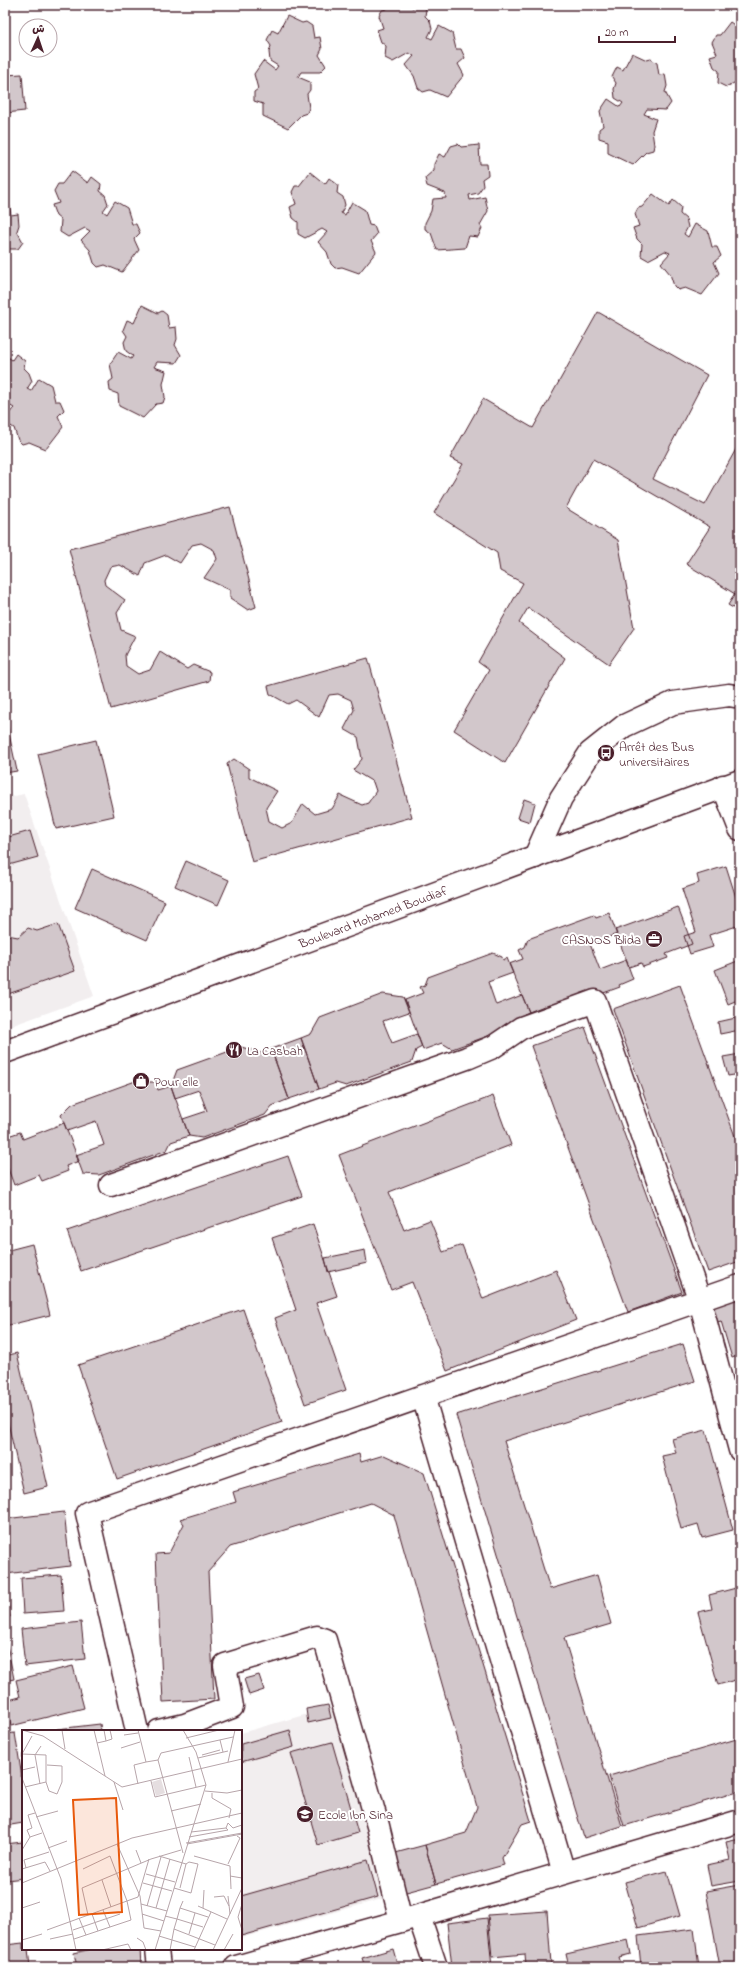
<svg xmlns="http://www.w3.org/2000/svg" width="745" height="1972" font-family="'Indie Flower','Playpen Sans Arabic',sans-serif">
<style>
.built{fill:#f2eeef}
.building{fill:#d2c7cb;stroke:#4a1f2b}
.lines{fill:none;stroke-linecap:round;stroke-linejoin:round}
.minor-casing{stroke:#4a1f2b;stroke-width:25}
.major-casing{stroke:#4a1f2b;stroke-width:25}
.minor{stroke:#fff;stroke-width:22}
.major{stroke:#fff;stroke-width:22}
.labels{text-anchor:middle;stroke-width:4;stroke-linejoin:round;paint-order:stroke}
.poi-label{font-size:13px;fill:#4a1f2b;stroke:#fff;text-anchor:start}
.street-label{font-size:13px;fill:#4a1f2b;stroke:#fff}
.inset-road{fill:none;stroke:#b7a5aa;stroke-width:1}
.view{fill:#e8590c;fill-opacity:0.15;stroke:#e8590c;stroke-width:2}
.inset-edge{fill:none;stroke:#4a1f2b;stroke-width:2}
</style>
<rect width="100%" height="100%" fill="#fff"/>
<filter id="ink" filterUnits="userSpaceOnUse"><feTurbulence type="fractalNoise" baseFrequency=".025" numOctaves="2"/><feDisplacementMap in="SourceGraphic" scale="8" xChannelSelector="R" yChannelSelector="G"/><feConvolveMatrix kernelMatrix="1 2 1 2 8 2 1 2 1" color-interpolation-filters="sRGB"/></filter>
<g filter="url(#ink)">
<!-- built -->
<path class="built" d="M24,794L94,996L5,1028V798Z
M339,1705L393,1896L241,1938V1733Z"/>
<!-- building -->
<path class="building" d="M227,5H254V8Z
M390,5H409L413,8L415,5H421L426,9L425,16L430,21L432,29L428,37L432,39L439,26L452,33L456,49H461L465,58L458,64L464,75L446,97L430,90L423,92L418,88L414,76L406,65L414,56L409,53L393,62L385,58L386,46L381,42L377,30L383,28L379,16L382,10L387,9Z
M287,16L302,23L306,22L312,26L314,38L320,37L322,49L319,55L326,66L320,72H301L298,77L310,82V90L307,94L309,108L307,113L301,115L288,128L263,116V104L254,101V92L258,89L254,74L263,61L275,70L278,66L270,61L269,52L271,46L267,40L272,30L278,33Z
M730,22L740,29V80L726,87L718,83L719,71L714,67L710,56L717,54L712,42L716,35H720Z
M632,53L647,60L651,59L657,63L659,75L665,74L667,86L665,92L671,103L666,110L647,109L644,114L656,119L652,131L654,145L653,150L646,152L633,165L608,153V141L599,138V129L603,126L600,111L608,99L620,107L623,103L615,98L614,89L616,83L612,77L617,67L623,70Z
M22,74L25,111L5,113V75Z
M458,144L461,147L479,145L480,164H487L488,175L482,179L483,186L478,193L469,195L470,200L485,197L488,211L480,225L482,228L478,237L469,236L465,248L437,250L431,233L425,229V223L431,211L433,199L446,198L445,193L427,186L425,178L434,170V164L439,154L445,157L451,146Z
M72,171L88,183L92,177L101,184L100,191L105,195L108,204L103,211L107,214L115,201L127,208L132,224H136L140,233L134,239L139,250L122,272L105,265L98,267L94,263L90,250L81,240L90,231L85,228L68,237L60,232L61,220L56,216L52,205L59,203L54,191L58,184H62Z
M310,172L325,184L329,178L338,185L337,193L343,197L345,205L341,213L345,215L352,202L365,210L369,225L374,226L377,234L371,241L376,252L359,273L342,267L335,268L331,264L327,252L318,242L327,232L322,229L305,238L298,234V222L293,218L290,207L296,204L292,192L295,186H299Z
M653,194L669,206L673,200L681,207L680,214L686,219L688,227L684,234L688,237L695,224L708,231L712,247H717L721,256L714,262L719,273L702,295L685,288L678,290L674,286L670,274L661,263L670,253L665,251L648,260L641,256L642,244L637,239L633,228L639,226L635,214L638,208L642,207Z
M5,199L9,202L11,215L18,214L19,225L17,231L23,242L18,249H5Z
M5,257L8,258L5,270Z
M142,305L158,313L162,311L167,315L169,328L176,327L177,339L175,345L181,355L176,363L157,362L154,367L166,371L163,384L165,397L163,403L156,404L143,418L119,406L118,394L110,391L109,382L113,379L110,364L118,352L131,359L133,356L126,351L124,342L127,336L123,330L127,320L134,323Z
M598,312L707,375L653,479L705,505L740,442V612L728,605L735,594L686,564L710,527L593,459L566,508L618,540L634,628L609,664L528,608L519,623L565,658L505,763L454,730L489,670L478,662L523,583L500,571L497,553L434,513L463,464L450,458L483,399L533,428Z
M16,354L25,361L24,368L29,373L32,381L27,389L31,391L39,378L51,385L55,401H60L64,410L58,416L63,427L46,449L29,442L22,444L18,440L14,428L9,425L5,418L14,408L9,405L5,407V355L12,360Z
M230,507L256,607L248,610L230,598V590L204,578L217,559L214,550L201,543L192,545L180,563L166,555L145,563L140,576L120,565L110,567L104,580L105,585L125,600L117,613L121,630L135,636L125,655L126,666L138,674L150,670L160,652L187,669L193,665L210,672L209,681L111,709L69,549Z
M368,658L412,817L252,862L227,764L234,759L249,769V777L277,791L266,808L269,821L282,828L292,823L303,804L315,814L332,809L340,795L362,805L368,803L376,791L373,782L353,770L362,759L358,737L344,729L354,710L351,700L338,694L329,695L319,717L296,700L288,704L270,694L268,686Z
M5,715L17,771L5,773Z
M96,740L114,816L56,829L38,754Z
M524,799L535,803L530,822L518,818Z
M30,831L38,857L5,866V838Z
M186,861L229,880L218,905L175,886Z
M726,866L740,910V925L709,935L713,947L690,954L684,936L696,932L682,889L699,883L697,875Z
M92,869L165,901L147,940L75,908Z
M678,907L692,944L666,954L668,958L643,967L641,963L629,967L615,930Z
M609,913L617,934L590,944L600,970L626,960L633,979L619,985L620,987L554,1011L544,1006L529,1012L509,964L523,959L519,950L525,947L528,939L594,915L596,918Z
M58,924L75,971L5,995V937L7,935L18,937L28,928L37,931Z
M493,953L502,957L503,960L507,958L513,973L488,982L496,1005L522,995L529,1012L524,1014L526,1017L521,1024L452,1049L442,1043L423,1050L405,1000L423,993L420,987L425,985L428,977Z
M740,960V999L728,1004L715,970Z
M680,985L740,1150V1261L708,1272L613,1009Z
M383,994L403,997L409,1012L383,1021L392,1043L417,1034L422,1047L416,1050L412,1062L346,1086L336,1083L319,1089L301,1038L311,1034L320,1018Z
M740,1017V1030L720,1034L718,1022Z
M585,1027L682,1292L628,1312L531,1046Z
M301,1038L319,1089L289,1099L271,1049Z
M241,1047L252,1050L254,1055L271,1049L289,1099L272,1106L265,1115L202,1138L189,1136L183,1119L207,1111L199,1090L175,1098L171,1086L177,1070Z
M740,1054V1074L728,1076L723,1057Z
M141,1079L146,1082H155L158,1090L171,1086L189,1136L171,1142L167,1150L99,1175L83,1174L76,1155L104,1145L96,1121L67,1131L61,1115L72,1104Z
M493,1096L511,1145L389,1192L404,1230L430,1220L443,1252L462,1245L483,1299L556,1270L576,1320L447,1371L412,1282L391,1290L339,1155Z
M740,1101V1118L735,1103Z
M64,1123L79,1161L66,1166L68,1171L42,1181L39,1175L14,1185L5,1161V1137L20,1132L23,1139Z
M288,1156L302,1196L81,1271L67,1231Z
M313,1224L337,1296L316,1303L346,1390L305,1404L275,1318L296,1310L272,1238Z
M32,1244L50,1315L5,1326V1251Z
M365,1250L367,1263L328,1272L325,1258Z
M740,1295V1355L732,1358L721,1321L714,1323L708,1302Z
M243,1309L282,1422L117,1479L78,1365Z
M683,1344L695,1381L504,1441L550,1589L597,1575L611,1624L564,1638L622,1826L584,1838L456,1415Z
M17,1353L48,1487L24,1493L5,1410V1356Z
M740,1370V1395L736,1371Z
M706,1430L733,1530L702,1538L698,1524L681,1529L662,1456L676,1453L672,1439Z
M359,1454L361,1462L384,1455L424,1473L531,1821L522,1824L502,1858L504,1865L436,1884L425,1845L466,1833L477,1807L394,1515L371,1503L230,1547L208,1572L214,1699L163,1702L156,1554L169,1553L184,1524L180,1519L236,1502L233,1492Z
M64,1512L70,1566L6,1574L5,1519Z
M61,1575L64,1611L23,1614L21,1578Z
M5,1577L10,1617L5,1618Z
M740,1587V1694H738L735,1680L718,1685L698,1612L712,1609L709,1595Z
M81,1622L85,1659L25,1666L21,1629Z
M5,1635L14,1679L5,1681Z
M73,1666L84,1708L11,1726L5,1701L20,1697L16,1680Z
M259,1675L264,1690L249,1695L244,1679Z
M328,1705L331,1718L308,1723L306,1709Z
M100,1724L101,1731H57V1729Z
M290,1730L294,1747L241,1762V1744Z
M15,1733L23,1784V1823L5,1826V1734Z
M740,1738V1791L624,1826L609,1776Z
M332,1742L358,1833L318,1845L291,1753Z
M23,1754V1778H21Z
M740,1839V1881L711,1886L707,1865L730,1860L726,1842Z
M23,1842V1878L7,1880L5,1844Z
M425,1845L436,1884L399,1894L388,1855Z
M368,1860L378,1897L241,1936V1896Z
M667,1871L680,1916L638,1928L625,1882Z
M740,1885V1967H720L706,1891Z
M547,1911L551,1964L526,1966L525,1954L492,1957L488,1915Z
M487,1918L492,1967H452L447,1923Z
M694,1929L699,1967H641L638,1936Z
M628,1940L631,1954L619,1957L622,1967H569L566,1954Z
M23,1943V1949H28L30,1967H5V1945Z
M92,1949H140L141,1967H77L74,1953Z
M393,1949L398,1967H365L362,1958Z"/>
<g class="lines">
<defs>
<path id="minor" d="M723,786L740,829
M535,857L561,798L590,753L624,726L673,703L729,695L740,697
M111,1185L467,1058L493,1047L521,1028L595,1001L700,1301L740,1450
M423,1396L564,1873
M137,1731L87,1513L740,1286
M159,1731L185,1725L232,1707L225,1665L317,1637L325,1640L378,1826L401,1921
M419,1916L436,1967
M157,1949L159,1967
M236,1967L401,1921L740,1821"/>
<g id="major">
<path id="s1" d="M5,1052L740,781"/>
</g>
</defs>
<!-- minor casing -->
<use href="#minor" class="minor-casing"/>
<!-- major casing -->
<use href="#major" class="major-casing"/>
<!-- minor -->
<use href="#minor" class="minor"/>
<!-- major -->
<use href="#major" class="major"/>
</g>
</g>
<!-- icons -->
<defs>
<symbol id="bus-disc" viewBox="-11 -11 22 22"><circle r="9.5" fill="#4a1f2b" stroke="#fff"/><path d="M-5-6H5V4H4V6H2V4H-2V6H-4V4H-5ZM-3.5-4V0h7V-4ZM-3.5 1.2v1.5H-2V1.2ZM2 1.2v1.5H3.5V1.2Z" fill="#fff"/></symbol>
<symbol id="office-disc" viewBox="-11 -11 22 22"><circle r="9.5" fill="#4a1f2b" stroke="#fff"/><path d="M-6-3h4V-5.5h4V-3h4V5H-6ZM-1-4.5V-3h2v-1.5ZM-6 0V1H6V0Z" fill="#fff"/></symbol>
<symbol id="restaurant-disc" viewBox="-11 -11 22 22"><circle r="9.5" fill="#4a1f2b" stroke="#fff"/><path d="M-5-6h1v4h1v-4h1v4h1v-4h1v5L-1.5 .5V6h-2V.5L-5-1ZM5-6V6H3V1.5H1.5Q1.5-4 5-6Z" fill="#fff"/></symbol>
<symbol id="shop-disc" viewBox="-11 -11 22 22"><circle r="9.5" fill="#4a1f2b" stroke="#fff"/><path d="M-5-2.5h2.3a2.7 3.5 0 0 1 5.4 0H5L5.5 6h-11ZM-1.5-2.5h3a1.5 2.3 0 0 0-3 0Z" fill="#fff"/></symbol>
<symbol id="school-disc" viewBox="-11 -11 22 22"><circle r="9.5" fill="#4a1f2b" stroke="#fff"/><path d="M0-5L7-2L0 1L-7-2ZM-4 1L0 2.5L4 1V4Q0 6-4 4Z" fill="#fff"/></symbol>
</defs>
<g fill-rule="evenodd">
<use href="#bus-disc" x="596" y="743" width="20" height="20"/>
<use href="#office-disc" x="644" y="929" width="20" height="20"/>
<use href="#restaurant-disc" x="224" y="1040" width="20" height="20"/>
<use href="#shop-disc" x="131" y="1071" width="20" height="20"/>
<use href="#school-disc" x="295" y="1804" width="20" height="20"/>
</g>
<g class="labels">
<!-- poi labels -->
<g class="poi-label">
<text x="619" y="751">Arrêt des Bus<tspan x="619" dy="15">universitaires</tspan></text>
<text x="641" y="944" text-anchor="end">CASNOS Blida</text>
<text x="247" y="1055">La Casbah</text>
<text x="154" y="1086">Pour elle</text>
<text x="318" y="1819">Ecole Ibn Sina</text>
</g>
<!-- street labels -->
<g class="street-label">
<text dy="5" stroke="none"><textPath href="#s1" startOffset="392">Boulevard Mohamed Boudiaf</textPath></text>
</g>
</g>
<!-- overview -->
<g transform="translate(22 1730)">
<rect width="220" height="220" fill="#fff"/>
<path d="M139,49L143,63L134,66L130,52Z" fill="#e5dee0"/>
<path class="inset-road" d="M0,0L21,6L100,57L220,29M40,0L43,19M72,0L83,46M116,0L124,32L136,30L161,123M102,5L116,3M164,8L197,0M198,10L201,22M84,11L90,9L88,0M75,13L84,11L82,0M99,18L118,12M0,24L24,25V52M0,24L10,6M180,25L198,20M167,27L174,57M176,28L206,21M136,30L139,23L211,7M206,32L213,0M0,40L13,37M0,48L39,149L54,220M129,51L133,67L184,55M92,52L101,80M18,54L13,25L19,16M116,54L112,35L124,32M3,57L24,52L27,61L35,64L40,52V36L25,35M183,61L205,63L220,60M190,63V68L209,79L207,88M149,81L179,74M13,83L6,85L10,98L5,100L8,107L20,103M14,87L36,81M169,102L204,98L206,93L211,98L220,95M167,107L206,100L204,98M164,113L220,103M95,114L118,166L122,198L139,201M165,114L220,104M26,118L45,111M0,120L8,107M114,120L119,133M137,126L164,134L167,132L176,134L169,163L152,158M172,126L208,136M206,134L218,108L215,106M208,136L209,159M4,138L2,130L27,122M0,139L23,132L28,141M124,144L153,152M208,146L220,148M80,150L89,177M0,153L110,108L220,83M121,153L150,161M158,158L164,134M206,166L208,184M192,167L202,166L207,176M161,171L158,178L186,187M119,174L145,181M220,174L216,187L220,200M125,176L139,127M176,176L205,189M0,178L18,172M134,178L148,129M158,178L155,189L181,197M181,178L182,160M81,180L88,197M70,184L76,201M120,184L142,191M66,185L60,158L129,129L159,120M143,186L155,189L152,199L193,215M57,188L64,205M25,200L116,167L127,129M51,200L98,184M167,204L173,183M137,206L173,217M115,208L121,212L124,220M28,209L51,204M52,209L109,190L105,171L88,126L61,139M0,210L20,204M80,220L106,214L109,220M133,220L184,55L174,22L161,0M148,220L152,199M172,220L189,182M191,220L220,158M202,220L211,204"/>
<path class="view" d="M94,68L100,182L57,185L51,70Z"/>
<rect width="220" height="220" class="inset-edge"/>
</g>
<!-- margin -->
<rect width="745" height="1972" fill="none" stroke="#fff" stroke-width="20"/>
<rect x="10" y="10" width="725" height="1952" fill="none" stroke="#4a1f2b" stroke-width="1.5" filter="url(#ink)"/>
<!-- north arrow -->
<g transform="translate(38 38) rotate(3)"><circle r="19" fill="#ffffff" stroke="#b7a5aa"/>
<path d="M0-3L7 15L0 10L-7 15Z" fill="#4a1f2b"/>
<text y="-6" font-size="11" font-weight="bold" text-anchor="middle" fill="#4a1f2b">ش</text>
</g>
<!-- scale -->
<path d="M599 36v6h76v-6" fill="none" stroke="#4a1f2b" stroke-width="2"/>
<text x="605" y="36" font-size="12" fill="#4a1f2b" stroke="#ffffff" stroke-width="3" paint-order="stroke">20 m</text>
</svg>
